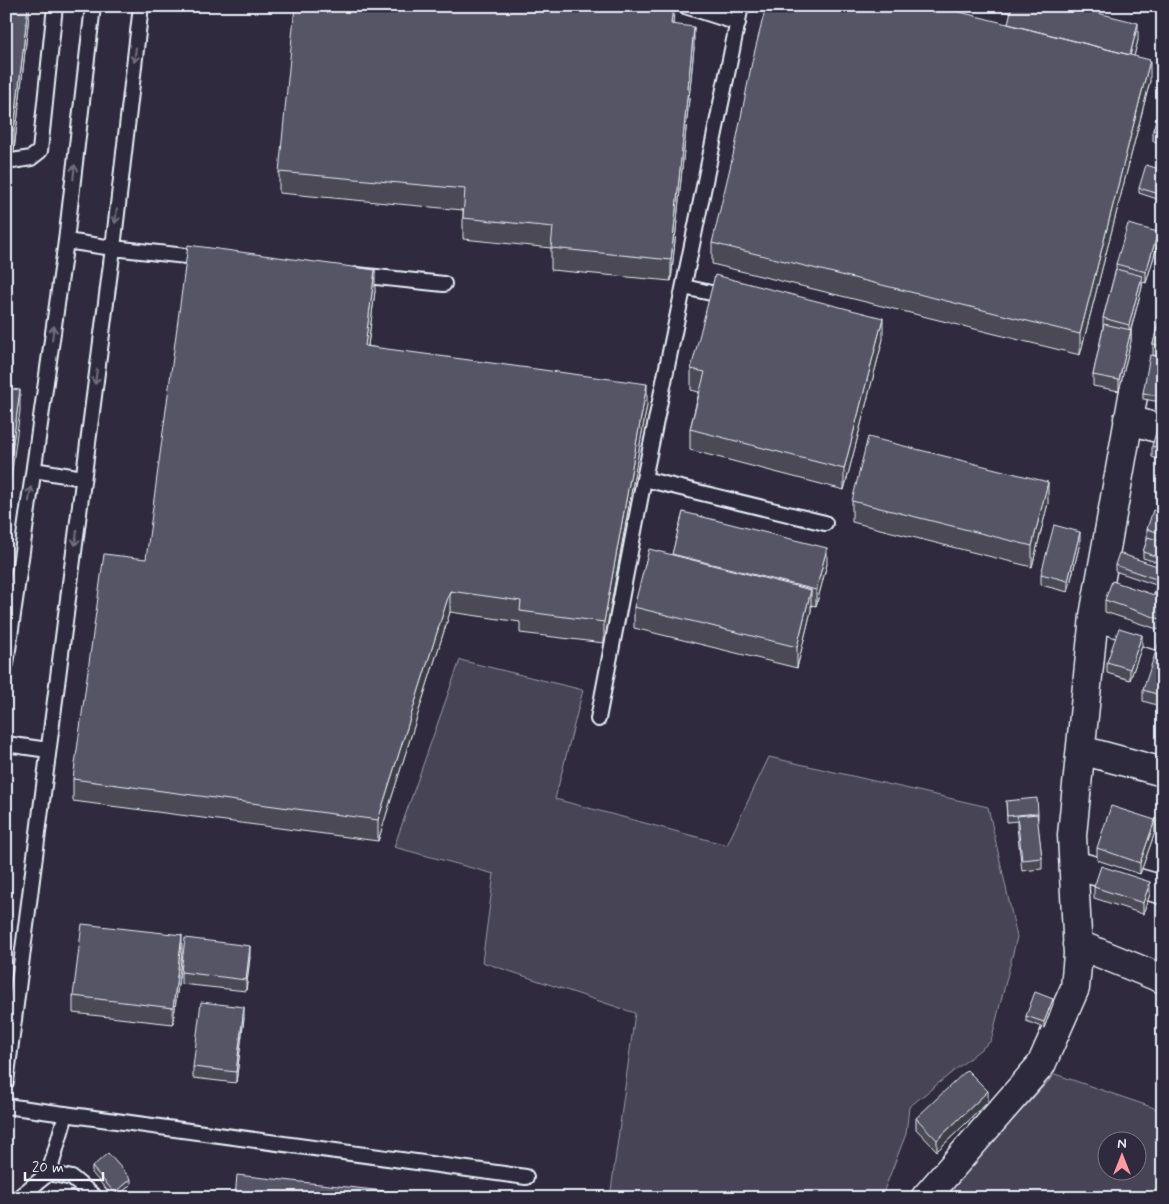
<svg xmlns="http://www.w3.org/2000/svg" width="1169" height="1204" font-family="Mynerve,sans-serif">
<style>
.green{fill:#464455;stroke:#979aa6;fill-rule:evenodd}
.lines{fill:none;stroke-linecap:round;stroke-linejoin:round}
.service-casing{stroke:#e8f1f8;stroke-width:18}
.minor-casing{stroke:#e8f1f8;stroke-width:31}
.service{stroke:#2f2a3d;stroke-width:14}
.minor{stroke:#2f2a3d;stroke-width:28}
.wall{fill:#4b4957;stroke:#e8f1f8}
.shaded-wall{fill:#3d3c47;stroke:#e8f1f8}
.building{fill:#575565;stroke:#e8f1f8}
.oneway{stroke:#70707e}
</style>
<rect width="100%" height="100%" fill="#2f2a3d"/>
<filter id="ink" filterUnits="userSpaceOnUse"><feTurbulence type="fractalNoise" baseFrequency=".02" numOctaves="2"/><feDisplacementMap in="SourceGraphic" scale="10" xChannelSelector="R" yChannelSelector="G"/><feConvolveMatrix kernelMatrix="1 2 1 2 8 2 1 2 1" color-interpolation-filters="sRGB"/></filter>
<g filter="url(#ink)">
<!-- green -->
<path class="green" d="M460,660L583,690L555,799L727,845L769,757L988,807L1017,937L991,1041L909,1107L906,1134L881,1198H610L635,1013L482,962L494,874L394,847Z
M1055,1074L1163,1111V1198H941ZM1106,1142H1136V1172H1106Z"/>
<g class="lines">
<defs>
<path id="service" d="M685,6L738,23
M6,162L31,158L40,151L55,6
M66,241L113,248L204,258
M357,275L444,284
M684,287L729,297
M34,470L83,478
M644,479L825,523
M6,664L66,241L93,6
M598,719L644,479L741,6
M6,744L48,750
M6,1082L113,248L141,6
M6,1106L526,1177
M49,1173L72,1178L96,1198
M18,1198L49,1173L66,1114"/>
<path id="minor" d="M1128,419L1163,430
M1094,616L1163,637
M1081,750L1163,772
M1074,865L1163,890
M1077,944L1163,979
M925,1198L1041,1065L1075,988L1078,954L1072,835L1094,616L1146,323L1163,264"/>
</defs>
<!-- service casing -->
<use href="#service" class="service-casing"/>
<!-- minor casing -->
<use href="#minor" class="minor-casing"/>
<!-- service -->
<use href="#service" class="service"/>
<!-- minor -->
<use href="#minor" class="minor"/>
</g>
<!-- wall -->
<path class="wall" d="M6,6H30L14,151L6,150Z
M674,6L673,25L694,48L671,281L551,270V248L463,239V210L279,193V172Z
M979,6H1070L1138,40L1134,56L1150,81L1080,355L712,264V243L1008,24L1011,13Z
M1163,99V144L1153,141V130Z
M1163,170V201L1139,193V188Z
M1158,243L1146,283L1142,282V287L1131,330V341L1119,391L1093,386V375L1103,329V318L1116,269V264Z
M375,291L368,346L647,405L604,643L520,633V622L450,612L378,841L73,801V779Z
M1163,303V390L1161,402L1143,399V393L1160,357L1153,355V344Z
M883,339L844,490L690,450V429L699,392L691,390V369Z
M1163,428V461L1152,457V446Z
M852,501L1048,503L1032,567L852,522Z
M683,512L827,564L816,606L811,605V611L797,668L634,628V607L672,555Z
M1163,513V564L1143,558V552L1147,540V529Z
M1080,543L1068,592L1041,585V574Z
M1115,565L1160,572L1156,585L1115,571Z
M1163,571V631L1105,612V600L1154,595V593Z
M1163,640V707L1143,701V690Z
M1142,646L1130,680L1107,673V662Z
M1163,737V762L1159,761V750Z
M1006,801L1038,813V819H1037L1042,858V869L1022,871L1017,827V821L1007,822Z
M1155,832L1140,874L1097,860V848Z
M1094,887L1150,894L1143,914L1094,898Z
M182,952L173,1024L73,1013V996Z
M250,957L246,991L181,984V972Z
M1053,1004L1044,1028L1026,1021V1016Z
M244,1018L236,1083L193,1078V1067Z
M988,1102L937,1151L916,1129V1118Z
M92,1167L131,1184L116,1198H114L92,1173Z"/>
<!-- shaded-wall -->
<path class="shaded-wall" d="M28,6H30L14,151V130Z
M673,6H674V13L671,46V24Z
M1138,23V40L1129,76V60Z
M694,27V48L671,281V260Z
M1150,60V81L1080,355V334Z
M7,194V215L6,218V197Z
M1158,232V243L1146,283V272Z
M375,270V291L365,367V346Z
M1142,276V287L1129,336V325Z
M883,318V339L844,490V469Z
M1131,330V341L1119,391V380Z
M647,384V405L604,643V622Z
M20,390V411L6,516V495Z
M1048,482V503L1032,567V546Z
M1080,532V543L1068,592V581Z
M827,548V564L816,606V590Z
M1160,567V572L1156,585V579Z
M811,590V611L797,668V647Z
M450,591V612L378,841V820Z
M1142,635V646L1130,680V669Z
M1155,820V832L1140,874V863Z
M1150,882V894L1143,914V903Z
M182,935V952L173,1024V1008Z
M250,946V957L246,991V980Z
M1053,999V1004L1044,1028V1022Z
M244,1007V1018L236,1083V1072Z
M988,1091V1102L937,1151V1140Z
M131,1179V1184L116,1198H115V1193Z"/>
<!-- building -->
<path class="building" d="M6,6H28L14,130L6,129Z
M295,6H673L671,24L694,27L671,260L551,248L553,227L463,218L465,189L279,172Z
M766,6H936L1150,60L1080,334L712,243L735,147L752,62Z
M1012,6H1070L1138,23L1130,55L1008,24Z
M1163,99V133L1153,130Z
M1146,165L1163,170V195L1139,188Z
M1128,224L1158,232L1146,272L1116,264Z
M188,245L375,270L365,346L647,384L604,622L520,611L521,601L450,591L378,820L73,779L104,554L146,559Z
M1116,269L1142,276L1129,325L1103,318Z
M715,275L883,318L844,469L690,429L705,372L691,369Z
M1163,303V346L1153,344Z
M1104,324L1131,330L1119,380L1093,375Z
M1150,355L1163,357V384L1161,396L1143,393Z
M6,388L20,390L6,495Z
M1158,426L1163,428V450L1152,446Z
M868,437L1048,482L1032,546L852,501Z
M1153,510L1163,513V534L1147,529Z
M683,512L827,548L816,590L672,554Z
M1054,525L1080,532L1068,581L1041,574Z
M1148,537L1163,542V559L1143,552Z
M649,549L811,590L797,647L634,607Z
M1119,553L1160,567L1156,579L1115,565Z
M1162,570L1163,571V596L1154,593Z
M1112,581L1163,598V620L1105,600Z
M1119,628L1142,635L1130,669L1107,662Z
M1160,639L1163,640V696L1143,690Z
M1163,737V751L1159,750Z
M1037,798L1038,813L1007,816L1006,801Z
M1111,806L1155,820L1140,863L1097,848Z
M1037,814L1042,858L1022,860L1017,816Z
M1101,866L1150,882L1143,903L1094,887Z
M82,924L182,935L173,1008L73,996Z
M185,938L250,946L246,980L181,972Z
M1035,992L1053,999L1044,1022L1026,1016Z
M201,1002L244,1007L236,1072L193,1067Z
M967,1070L988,1091L937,1140L916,1118Z
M108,1153L131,1179L115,1193L92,1167Z
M237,1175L421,1195L420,1198H235Z"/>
<!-- one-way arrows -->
<defs><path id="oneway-shaft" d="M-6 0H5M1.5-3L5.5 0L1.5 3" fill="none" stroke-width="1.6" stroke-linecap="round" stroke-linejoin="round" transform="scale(1.25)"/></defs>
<g class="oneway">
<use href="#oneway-shaft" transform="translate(135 55) rotate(97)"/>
<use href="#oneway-shaft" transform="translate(74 172) rotate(-84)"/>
<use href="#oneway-shaft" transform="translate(116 216) rotate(97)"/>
<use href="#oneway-shaft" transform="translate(53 333) rotate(-82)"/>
<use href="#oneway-shaft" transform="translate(96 377) rotate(97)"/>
<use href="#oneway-shaft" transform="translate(30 494) rotate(-82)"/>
<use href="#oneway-shaft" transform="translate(76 538) rotate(97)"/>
</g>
</g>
<!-- margin -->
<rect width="1169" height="1204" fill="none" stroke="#2f2a3d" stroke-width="25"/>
<rect x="12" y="12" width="1144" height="1179" fill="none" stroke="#e8f1f8" stroke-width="2" filter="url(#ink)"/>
<!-- north arrow -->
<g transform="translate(1122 1156)"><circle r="24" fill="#2f2a3d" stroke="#797a88"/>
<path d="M0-4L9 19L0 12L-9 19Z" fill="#ff9aa2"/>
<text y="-8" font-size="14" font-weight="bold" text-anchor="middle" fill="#e8f1f8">N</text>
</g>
<!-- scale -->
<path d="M25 1172v8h78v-8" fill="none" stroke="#e8f1f8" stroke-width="2.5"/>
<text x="32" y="1172" font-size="15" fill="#e8f1f8" stroke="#2f2a3d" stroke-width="4" paint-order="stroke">20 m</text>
</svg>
